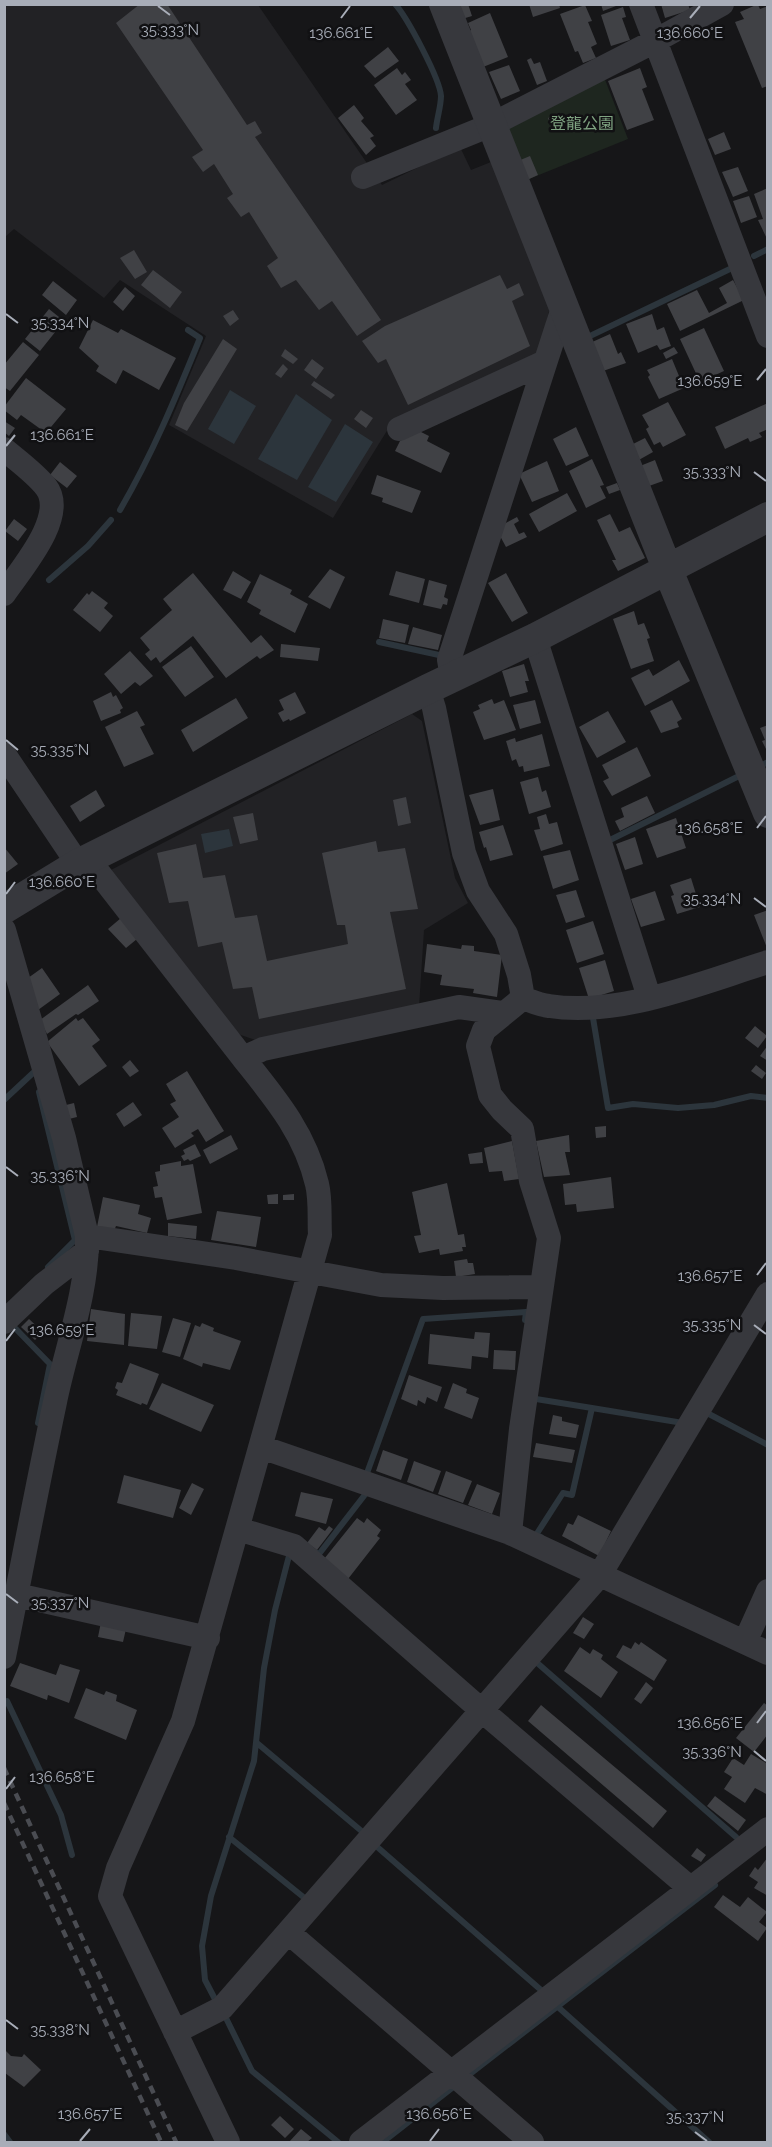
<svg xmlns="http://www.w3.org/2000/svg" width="772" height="2147" font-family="Raleway,'Noto Sans JP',sans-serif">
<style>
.built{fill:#222225}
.green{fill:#1e261f}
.water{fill:#2c353c}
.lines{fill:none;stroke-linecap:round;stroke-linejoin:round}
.stream{stroke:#2c353c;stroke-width:6}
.building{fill:#404145}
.minor{stroke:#37383d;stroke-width:24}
.tertiary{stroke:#37383d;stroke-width:30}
.rail{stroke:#4a4c52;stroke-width:4.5;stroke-dasharray:8 6;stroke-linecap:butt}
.ticks{fill:none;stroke:#a8adb8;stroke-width:2}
.labels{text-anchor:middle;stroke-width:5;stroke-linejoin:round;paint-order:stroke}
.park-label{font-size:16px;fill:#7fa381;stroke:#111113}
.ticks-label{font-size:15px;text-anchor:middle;fill:#a8adb8;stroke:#111113;stroke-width:5;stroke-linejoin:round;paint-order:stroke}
</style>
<rect width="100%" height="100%" fill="#161618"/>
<!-- built -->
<path class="built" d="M5,5H258L382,185L460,147L471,170L491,162L551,303L539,353L393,421L333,518L169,425L206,336L120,280L104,298L14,229L5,237Z
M412,714L422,721L455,878L468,903L424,930L419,1007L258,1041L238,1034L109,871Z"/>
<!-- green -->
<path class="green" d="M604,77L628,139L519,183L498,128Z"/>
<!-- water -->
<path class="water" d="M230,390L256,406L234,444L208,429Z
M296,394L332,420L297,480L258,459Z
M345,424L373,442L336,502L308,487Z
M229,829L233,846L205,853L201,834Z"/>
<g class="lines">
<!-- stream -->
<path class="stream" d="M395,4C407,17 440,79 441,96C441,106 437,118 436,128
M754,256L768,249
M590,336L732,268
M120,510C152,455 176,397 200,338L188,330
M49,580L88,546L111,520
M379,642L439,655
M762,765L768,762
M610,840L737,777
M593,1018L608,1108L633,1104L678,1108L714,1105L751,1096L768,1098
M39,1092L75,1240L48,1267
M4,1100L34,1072
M15,1328L50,1364L38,1423
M536,1399L592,1408
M707,1413L768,1445
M367,1473L423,1319L526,1312L525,1320
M541,1537L536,1535L563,1493L572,1495L592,1408L683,1423
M315,1552L319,1554L367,1492
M535,1661L736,1837
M7,1701L61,1815L72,1855
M257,1743L365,1834
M229,1837L307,1900
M375,1845L541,1990
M217,2003L205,1980L202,1946L211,1896L254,1761L264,1668L275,1610L290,1552
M558,2007L709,2142
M228,2013L225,2016L252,2071L338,2142
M466,2077L715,1885
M4,2134L10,2142
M383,2142L456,2085"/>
</g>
<!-- building -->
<path class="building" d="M140,4H167L247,125L255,121L262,133L255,137L381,320L357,336L332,301L319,310L296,280L281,288L267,266L278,258L249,212L241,217L227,198L233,194L214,164L203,172L192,157L203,150L116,23Z
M458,4H468L472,16L462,19Z
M529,4H559L560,8L533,17Z
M601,4H616V6L603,11Z
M661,4H688L690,10L665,18Z
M585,5L592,21L588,22L597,44L591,47L596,58L583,63L578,51L575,52L560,14Z
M756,5H758L760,9L768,6V86L762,88L735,22L744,19L740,12Z
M623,7L626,17L622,18L630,40L611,46L601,15Z
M490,13L508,57L483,67L467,33L471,30L468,23Z
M388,47L399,61L375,78L364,66Z
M531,58L534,64L540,62L547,81L537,85L527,60Z
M509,65L520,91L501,99L489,72Z
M397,68L402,75L405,72L411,80L405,84L417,100L396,115L374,85Z
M640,68L647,87L642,89L654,120L627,130L608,81Z
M354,105L364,118L361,121L374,136L370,138L376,146L366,155L338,118Z
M558,113L561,121L552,127L548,118Z
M724,132L731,149L715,155L708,139Z
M530,156L538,175L527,180L518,161Z
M738,167L748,191L733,197L722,172Z
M768,188V241L758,220L763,219L754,194Z
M749,196L757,217L741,223L733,201Z
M134,250L147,272L135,279L120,258Z
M153,270L182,292L170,308L141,285Z
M500,275L507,289L519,283L524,295L512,301L530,346L408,405L386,359L378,363L362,341L385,326Z
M733,280L744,300L680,331L667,304L697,290L709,313L727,303L719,288Z
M53,281L77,300L66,315L42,295Z
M125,287L135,296L123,311L113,302Z
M49,309L64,321L40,351L25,339Z
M233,310L239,319L230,326L223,316Z
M652,314L657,330L664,327L671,346L660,350L657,345L638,353L626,324Z
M93,320L118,333L121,329L176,358L159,390L123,370L116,384L96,371L99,366L79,348Z
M704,328L724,371L700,382L680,339Z
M610,334L618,354L621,352L626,363L603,371L590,343Z
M223,339L237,349L187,431L175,425L184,403Z
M23,342L39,355L10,391L4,387V365Z
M674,347L678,353L666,359L663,353Z
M285,349L298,359L293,364L281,356Z
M312,359L324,368L316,379L304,370Z
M672,359L684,388L659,399L648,377L650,375L647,370Z
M283,364L288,369L281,378L275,374Z
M26,378L66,409L46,433L21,415L17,420L4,410V407Z
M314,381L335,395L331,399L311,385Z
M668,402L686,435L663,447L660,442L654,445L646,429L649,427L642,415Z
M768,403V429L759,433L762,437L750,442L748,438L725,449L715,427Z
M361,410L373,418L366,428L354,419Z
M4,421L15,428L9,436L4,432Z
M576,427L589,456L566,466L553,439Z
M419,431L429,436L427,441L450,453L441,473L395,451L400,441Z
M645,438L653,452L637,461L631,445Z
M592,459L604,485L600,486L606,498L586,508L569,471Z
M655,460L663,481L649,486L640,466Z
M547,461L559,491L532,502L519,474Z
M60,462L77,476L67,488L50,475Z
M377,475L421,491L412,513L382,502L383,498L371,494Z
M617,483L620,490L609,494L606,487Z
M567,493L577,511L539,532L529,514Z
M610,514L619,532L630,527L645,558L618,571L612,560H616L597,520Z
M517,517L519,521L514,524L519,534L524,532L527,537L506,547L499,534L500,526Z
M14,519L27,529L18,541L5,531Z
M330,569L345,577L330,609L308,597Z
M233,571L251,582L241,599L223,590Z
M396,571L425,579L419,603L389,595Z
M193,573L251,643L261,635L274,650L260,659L257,656L226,678L193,636L160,663L156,657L151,661L145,654L150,650L140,638L172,610L163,599Z
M506,573L528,613L512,622L488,583Z
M260,574L292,590L290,594L308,604L295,633L259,614L261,610L247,602Z
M429,580L447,585L444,597L448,599L447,605L443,604L441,609L423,605Z
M92,591L108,603L104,608L113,616L100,632L73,610L87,593L89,595Z
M634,611L638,625L644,623L650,638L647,639L654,661L631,669L613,619Z
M383,619L409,625L405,643L379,638Z
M413,627L442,635L438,650L408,644Z
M281,644L320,648L318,661L280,657Z
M191,646L214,677L185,697L162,667Z
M130,651L153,676L140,686L135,682L121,694L104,674Z
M679,660L690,681L645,706L631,678L649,669L653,676Z
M524,664L529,681H525L528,692L510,697L502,671Z
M111,692L113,697L116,695L123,708L120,710L121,713L101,721L93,701Z
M295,692L306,713L290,721L289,719L283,722L278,713L284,710L279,700Z
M236,698L248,718L193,752L181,730Z
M492,699L494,704L504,700L516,730L484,740L473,712L480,709L478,705Z
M535,700L541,723L520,729L513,705Z
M672,700L682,719L677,722L679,727L661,733L650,711Z
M137,711L145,725L140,727L154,754L124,767L105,727Z
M608,711L626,742L597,758L579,727Z
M768,725V753L762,741L765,740L760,728Z
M542,734L550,766L524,772L523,766L519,767L516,759L512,761L506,741L515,738L516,742Z
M637,747L651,776L612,796L603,781L609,778L602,765Z
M538,777L542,792L546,790L551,807L529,814L520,782Z
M493,789L500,820L480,825L469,795Z
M96,790L105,806L80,822L70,806Z
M647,796L655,813L620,831L615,821L624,817L621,808Z
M406,797L411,823L398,826L393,800Z
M253,813L258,840L240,844L233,817Z
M546,814L549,824L557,822L563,844L541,851L534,830L540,829L537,817Z
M676,818L686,848L657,858L646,829Z
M503,825L513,855L490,861L486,847L484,848L479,832Z
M635,837L643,864L625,870L616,844Z
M376,841L378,852L405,848L418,909L390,912L406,989L259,1019L252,987L233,989L222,942L198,947L188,901L169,903L157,853L196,844L203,878L225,875L235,918L257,915L267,961L348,944L345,925H337L322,853Z
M4,847L18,864L4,874Z
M570,850L579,880L553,889L543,856Z
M691,878L700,907L677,914L671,896L674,895L670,885Z
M576,890L585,917L566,923L556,895Z
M655,891L665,920L641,927L631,899Z
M768,910V948H767L754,915Z
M121,918L137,939L126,948L108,929Z
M593,921L604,954L577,963L566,930Z
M427,944L461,949L462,945L474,946V951L502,955L497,997L473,993L474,989L440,985L442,975L424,972Z
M605,960L614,991L589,999L579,968Z
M42,968L60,994L38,1010L28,978Z
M88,985L99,1001L78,1015L76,1014L47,1034L40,1020Z
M76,1018L78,1021L83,1018L100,1040L92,1046L107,1066L79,1086L47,1042Z
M755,1026L767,1036L758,1048L745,1038Z
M768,1045V1061L760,1056Z
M130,1060L139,1071L130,1077L122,1067Z
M756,1065L766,1073L762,1079L751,1071Z
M187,1071L224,1131L206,1142L198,1129L191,1133L194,1136L175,1148L162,1128L179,1117L170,1104L176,1101L166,1084Z
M133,1102L142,1115L124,1127L116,1114Z
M74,1103L77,1117L69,1119L66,1105Z
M606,1126V1137L596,1138L595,1127Z
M231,1135L238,1149L210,1164L203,1150Z
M569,1135L570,1152H565L570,1175L544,1177L536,1141Z
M512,1141L519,1179L504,1181L502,1171L489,1172L484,1148Z
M195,1144L201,1156L190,1161L188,1159L184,1161L181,1156L185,1154L183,1150Z
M482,1152L483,1163L470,1164L468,1154Z
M181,1161V1166L193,1164L202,1213L167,1220L162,1197L155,1198L153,1187L158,1186L155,1172L160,1171V1165Z
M611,1177L614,1208L577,1212L576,1204L565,1205L563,1184Z
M447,1183L458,1235L464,1234L466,1247H462L463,1251L440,1255L439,1249L419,1253L414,1236L421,1235L412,1192Z
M278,1194V1204H268L267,1195Z
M294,1194V1200H283V1195Z
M103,1197L140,1205L138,1214L151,1218L147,1233L116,1226L114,1231L97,1227Z
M217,1211L261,1217L256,1247L211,1240Z
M168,1223L197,1226L196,1239L168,1236Z
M467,1259L468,1263H473L475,1274L456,1277L454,1261Z
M91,1309L125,1314L124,1345L87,1341Z
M131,1313L162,1316L157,1349L128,1346Z
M173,1318L191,1323L180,1357L162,1352Z
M29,1319L43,1332L35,1340L21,1327Z
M202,1323L214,1328L213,1331L241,1341L230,1370L203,1363L202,1367L183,1359L195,1325L200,1327Z
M475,1332L490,1333L488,1358L472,1356L471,1369L428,1364L430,1334L474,1339Z
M494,1350L516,1351L515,1370L493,1369Z
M130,1363L159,1374L147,1405L142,1403L141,1405L116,1395L118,1390L115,1388L117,1382L122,1383Z
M409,1375L442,1387L437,1402L427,1397L425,1404L418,1400L417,1406L401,1399Z
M162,1383L214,1405L201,1432L149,1409Z
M453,1383L467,1389L466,1393L479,1398L472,1419L444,1408Z
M553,1415L562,1417V1421L579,1425L576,1438L549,1434Z
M536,1443L575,1450L572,1463L533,1457Z
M383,1450L408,1459L401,1480L376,1471Z
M414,1461L441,1471L433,1492L407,1482Z
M446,1471L472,1481L463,1503L438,1494Z
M124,1475L181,1490L173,1518L117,1503Z
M192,1483L204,1489L191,1515L179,1508Z
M477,1484L500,1493L492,1514L468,1505Z
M301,1492L333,1499L326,1524L295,1516Z
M578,1515L611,1531L599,1556L562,1536L568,1523L573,1525Z
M357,1518L364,1523L367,1518L381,1530L377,1536L380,1538L348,1579L324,1559Z
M329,1526L333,1529L317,1550L307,1543L319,1527L325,1531Z
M583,1617L594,1624L584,1639L573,1633Z
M101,1622L126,1629L123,1642L98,1637Z
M635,1642L639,1645L641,1642L667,1660L654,1681L616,1657L623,1645L631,1649Z
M580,1647L590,1654L593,1649L603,1655L601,1659L618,1672L601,1698L564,1671Z
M20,1663L56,1675L60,1664L80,1670L69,1703L48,1695L47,1700L10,1686Z
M646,1682L653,1688L641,1704L634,1699Z
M86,1688L104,1695L106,1691L117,1695L116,1701L137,1710L126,1740L74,1718Z
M764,1703L768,1706V1734L754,1752L736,1738Z
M541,1705L667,1811L653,1828L528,1721Z
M751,1754L768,1764V1795L755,1788L745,1803L724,1789L732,1777L724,1772L733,1758L744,1765Z
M715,1796L746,1820L738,1831L707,1806Z
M697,1848L706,1855L701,1862L691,1856Z
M768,1857V1896L754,1888L758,1882L749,1876L755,1867L758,1870Z
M723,1895L740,1907L748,1897L767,1912L759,1922L767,1928L758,1941L714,1907Z
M5,2050L11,2056L22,2057L24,2054L41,2070L24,2087L5,2073Z
M280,2116L294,2129L285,2138L271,2125Z
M301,2129L312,2138L307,2142H289Z"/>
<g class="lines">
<!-- minor -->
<path class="minor" d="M641,4L768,336
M363,177L491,125L655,41L722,4
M399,429L545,362
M4,449C18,461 35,473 46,487C68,516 21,569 4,594
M535,638L649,997
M452,677L449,660L563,308
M428,689L434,708L464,853L478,891L506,934L519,975L523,998L484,1030L478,1046L490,1095L502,1110L522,1129L531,1181L549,1238L521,1429L510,1533L768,1653
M4,754L78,864
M88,859L243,1058L263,1049L459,1007L502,1013
M4,930L64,1138L87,1236C88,1292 66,1348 55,1402C37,1487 21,1572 4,1657
M523,998C531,1001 540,1005 549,1006C620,1017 700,983 768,962
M87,1236L236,1258L381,1285L443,1288L540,1287
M4,1322L44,1284L87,1251
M261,1447L510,1533
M238,1529L294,1546L487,1715L690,1888
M17,1595L208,1638
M745,1642L768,1591
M289,1933L532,2142
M175,2032L222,2008L599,1576L768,1294
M228,2142L110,1896L118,1868L183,1721L320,1235C319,1219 321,1200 317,1184C305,1133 275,1098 243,1058
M361,2142L768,1829"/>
<!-- tertiary -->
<path class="tertiary" d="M444,4L667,568L768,813
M4,909L78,864L428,689L535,638L768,517"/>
<!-- rail -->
<path class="rail" d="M4,1768L176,2142
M4,1803L161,2142"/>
</g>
<!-- ticks -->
<path class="ticks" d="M158,6L170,15M341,18L350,6M690,18L700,6M6,314L18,323M757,380L766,369M6,446L15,435M754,472L766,481M6,740L18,750M757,828L766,816M6,894L15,882M754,898L766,907M6,1167L18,1176M757,1275L766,1263M754,1325L766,1334M6,1341L15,1329M6,1594L18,1603M757,1723L766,1711M754,1751L766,1761M6,1789L15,1777M6,2020L18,2029M695,2132L707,2141M80,2141L90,2129M430,2141L439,2129"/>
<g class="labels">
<!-- park labels -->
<g class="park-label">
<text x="582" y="129">登龍公園</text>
</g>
</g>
<g class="ticks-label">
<text x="170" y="35">35.333°N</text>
<text x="341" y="38">136.661°E</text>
<text x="690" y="38">136.660°E</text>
<text x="60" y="328">35.334°N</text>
<text x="710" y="386">136.659°E</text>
<text x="62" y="440">136.661°E</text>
<text x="712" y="477">35.333°N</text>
<text x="60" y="755">35.335°N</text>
<text x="710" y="833">136.658°E</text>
<text x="62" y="887">136.660°E</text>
<text x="712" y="904">35.334°N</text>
<text x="60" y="1181">35.336°N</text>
<text x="710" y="1281">136.657°E</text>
<text x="712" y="1330">35.335°N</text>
<text x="62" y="1335">136.659°E</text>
<text x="60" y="1608">35.337°N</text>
<text x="710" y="1728">136.656°E</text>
<text x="712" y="1757">35.336°N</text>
<text x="62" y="1782">136.658°E</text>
<text x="60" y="2035">35.338°N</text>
<text x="90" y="2119">136.657°E</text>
<text x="439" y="2119">136.656°E</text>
<text x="695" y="2122">35.337°N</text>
</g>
<!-- border -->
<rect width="772" height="2147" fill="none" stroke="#a8adb8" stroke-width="12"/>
</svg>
